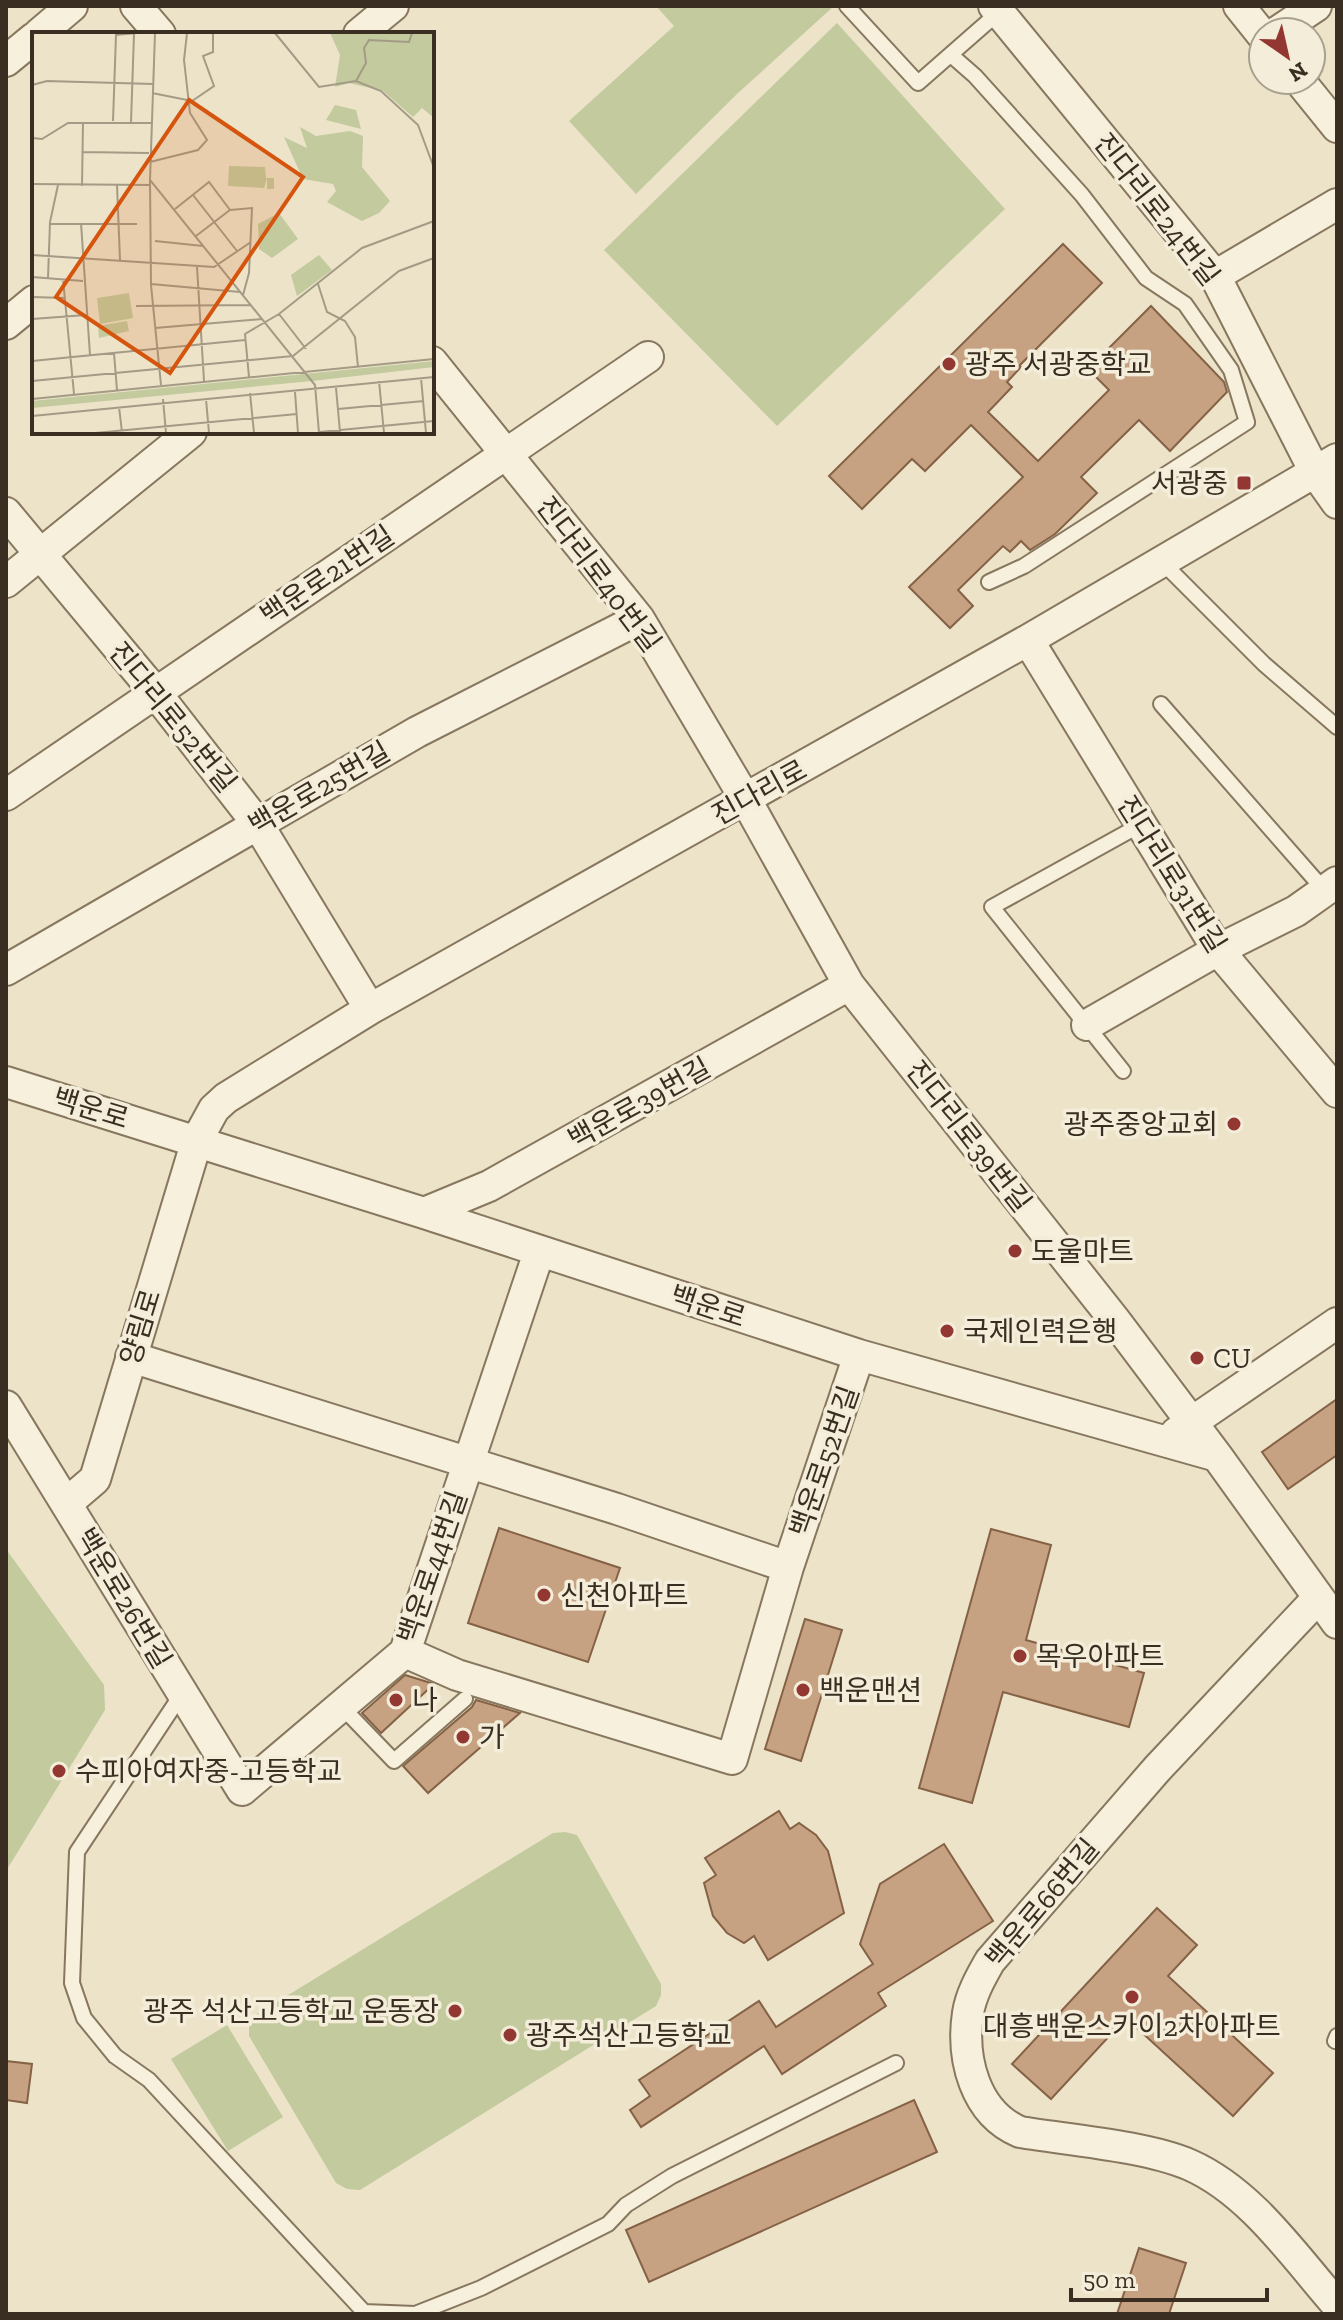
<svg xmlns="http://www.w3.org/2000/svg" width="1343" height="2320" font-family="'Zilla Slab','Noto Sans KR',serif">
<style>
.green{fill:#c2ca9e}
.building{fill:#c7a282;stroke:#856246;stroke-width:2}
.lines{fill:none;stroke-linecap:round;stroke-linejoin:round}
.service-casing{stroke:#87775f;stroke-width:18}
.minor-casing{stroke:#87775f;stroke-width:34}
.service{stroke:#f7f0dc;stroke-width:14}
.minor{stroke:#f7f0dc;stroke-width:30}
.poi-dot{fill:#933733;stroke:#f4edd9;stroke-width:3}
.labels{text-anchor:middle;stroke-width:7;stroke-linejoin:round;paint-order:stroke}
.street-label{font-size:28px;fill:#392e21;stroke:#f4edd9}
.poi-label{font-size:28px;fill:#392e21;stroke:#f4edd9;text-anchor:start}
.inset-road{fill:none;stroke:#a49b86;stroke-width:2}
.view{fill:#d6550e;fill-opacity:0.15;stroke:#d6550e;stroke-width:4}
.inset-edge{fill:none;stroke:#392e21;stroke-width:4}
</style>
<rect width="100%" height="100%" fill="#ece3c9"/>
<!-- green -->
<path class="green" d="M656,6H834L738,93L636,194L569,121L674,26Z
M837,23L1005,209L777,426L604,250Z
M6,1549L104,1685L105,1710L6,1871Z
M565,1832L577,1835L661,1984V1995L656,2006L360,2190L347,2189L336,2183L249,2036V2025L254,2016L553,1833Z
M227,2025L283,2117L228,2151L171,2059Z"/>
<!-- building -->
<path class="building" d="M1063,244L1102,283L1019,366L1021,367L1007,382L1012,387L988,412L1038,461L1109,390L1088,369L1151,306L1224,382L1227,392L1170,451L1139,420L1081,477L1097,493L1055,534L1030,550L1021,541L1010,552L1003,546L958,590L973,606L950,628L909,587L1023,477L971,425L925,471L912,459L862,509L829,476Z
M1337,1399V1455L1288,1489L1262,1452Z
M499,1528L620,1568L588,1662L468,1623Z
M991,1529L1051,1545L1026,1640L1144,1673L1129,1727L1003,1692L972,1803L919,1788Z
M805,1619L842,1630L801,1761L765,1749Z
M405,1675L434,1684L381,1733L362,1713Z
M476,1700L520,1713L428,1793L403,1766L472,1707Z
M779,1811L790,1829L799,1823L816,1835L828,1851L844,1913L768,1960L754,1936L744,1943L727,1933L713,1916L704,1883L716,1875L705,1858Z
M944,1844L993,1921L878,1993L886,2006L782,2074L764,2046L641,2127L630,2110L650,2096L639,2080L759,2001L776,2027L873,1964L860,1944L880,1884Z
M1157,1908L1197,1945L1168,1976L1273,2073L1233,2116L1126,2018L1051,2099L1012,2064Z
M6,2061L32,2064L27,2103L6,2100Z
M914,2100L937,2152L649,2282L626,2230Z
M1139,2248L1186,2263L1169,2314H1117Z"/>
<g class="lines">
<defs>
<path id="service" d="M847,6L918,83L999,12
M951,55L975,76L1082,195L1146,278L1185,304L1231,370L1247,422L1024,566L989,582
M1162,562L1264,664L1337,727
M1161,704L1325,891
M1123,1071L992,907L1142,824
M181,1695L77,1852L72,1983L84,2018L115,2056L149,2080L364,2312L415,2314L481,2288L608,2224L626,2205L672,2176L896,2063
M341,1706L394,1761L465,1699
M1335,2041L1337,2036"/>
<path id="minor" d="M136,6L160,34
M994,6L1215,276L1315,472L1337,503
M1239,6L1263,36
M1277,32L1316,6
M39,34L72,6
M359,34L393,6
M6,61L34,38
M1299,80L1337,127
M1215,276L1337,204
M6,324L34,301
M432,362L639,619L746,800L849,985L1114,1319L1217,1456
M6,513L155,692L257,823L370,1009
M6,582L191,432
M1028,640L1218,950L1337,1092
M6,795L648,357
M6,970L417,732L639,619
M1087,1025L1218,950L1296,911L1337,882
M6,1082L424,1213L859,1355L1217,1456L1337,1623
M424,1213L489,1186L849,985
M131,1357L617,1509L788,1567
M6,1406L242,1790L405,1652L539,1252
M1176,1433L1337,1323
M67,1503L95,1479L197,1140L214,1109L226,1098L370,1009L1028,640L1337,459
M1318,1598L1157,1769L990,1961C981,1977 971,1994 968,2013C961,2059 975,2113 1020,2132C1069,2140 1146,2146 1190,2165C1251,2192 1294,2256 1337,2305
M405,1652L457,1675L732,1759L788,1567L859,1355"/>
</defs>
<!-- service casing -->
<use href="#service" class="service-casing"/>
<!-- minor casing -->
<use href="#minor" class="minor-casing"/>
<!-- service -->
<use href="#service" class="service"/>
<!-- minor -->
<use href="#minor" class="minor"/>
</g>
<!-- markers -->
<g class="poi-dot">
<circle cx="949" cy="364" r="8"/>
<rect x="1236" y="475" width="16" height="16" rx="4"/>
<circle cx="1234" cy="1124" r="8"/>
<circle cx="1015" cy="1251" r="8"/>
<circle cx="947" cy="1331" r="8"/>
<circle cx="1197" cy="1358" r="8"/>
<circle cx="544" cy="1595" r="8"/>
<circle cx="1020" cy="1656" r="8"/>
<circle cx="803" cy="1690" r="8"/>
<circle cx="396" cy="1700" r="8"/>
<circle cx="463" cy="1737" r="8"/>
<circle cx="59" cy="1771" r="8"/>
<circle cx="1132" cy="1997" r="8"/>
<circle cx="455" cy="2011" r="8"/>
<circle cx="510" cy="2035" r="8"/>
</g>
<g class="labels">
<!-- street labels -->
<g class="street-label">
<text transform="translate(1157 209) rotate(52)" y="10">진다리로24번길</text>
<text transform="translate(599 574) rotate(53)" y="10">진다리로40번길</text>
<text transform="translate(327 575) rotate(-34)" y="10">백운로21번길</text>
<text transform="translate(173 717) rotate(51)" y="10">진다리로52번길</text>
<text transform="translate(319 788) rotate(-30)" y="10">백운로25번길</text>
<text transform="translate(759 792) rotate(-29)" y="10">진다리로</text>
<text transform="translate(1172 874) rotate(58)" y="10">진다리로31번길</text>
<text transform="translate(639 1103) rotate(-29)" y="10">백운로39번길</text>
<text transform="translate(91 1108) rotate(17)" y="10">백운로</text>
<text transform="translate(969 1136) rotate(52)" y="10">진다리로39번길</text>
<text transform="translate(708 1306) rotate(18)" y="10">백운로</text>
<text transform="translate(140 1327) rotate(-73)" y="10">양림로</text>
<text transform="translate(824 1461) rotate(-71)" y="10">백운로52번길</text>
<text transform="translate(432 1567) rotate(-71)" y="10">백운로44번길</text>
<text transform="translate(124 1598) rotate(59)" y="10">백운로26번길</text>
<text transform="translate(1042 1903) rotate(-50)" y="10">백운로66번길</text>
</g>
<!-- poi labels -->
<g class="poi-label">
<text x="965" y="374">광주 서광중학교</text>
<text x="1228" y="493" text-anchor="end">서광중</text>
<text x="1218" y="1134" text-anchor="end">광주중앙교회</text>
<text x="1031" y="1261">도울마트</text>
<text x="963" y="1341">국제인력은행</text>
<text x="1213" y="1368">CU</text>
<text x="560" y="1605">신천아파트</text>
<text x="1036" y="1666">목우아파트</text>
<text x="819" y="1700">백운맨션</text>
<text x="412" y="1710">나</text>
<text x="479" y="1747">가</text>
<text x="75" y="1781">수피아여자중-고등학교</text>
<text x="439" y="2021" text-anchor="end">광주 석산고등학교 운동장</text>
<text x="1132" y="2036" text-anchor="middle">대흥백운스카이2차아파트</text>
<text x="526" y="2045">광주석산고등학교</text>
</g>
</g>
<!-- overview -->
<g transform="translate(32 32)">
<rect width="402" height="402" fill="#ece3c9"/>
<path d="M298,1H402V86L390,76L381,85L351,59L317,51L303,55L308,23ZM303,73L324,78L329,97L294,88ZM268,95L284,104L318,99L331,104L330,135L358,169L347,181L330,189L295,170L304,159L301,152L271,147L252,105L275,116ZM197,134L233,135L234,146H242V157H235V146L232,156L196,154ZM247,181L266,207L240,226L227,217L226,192ZM287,223L300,238L265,264L259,243ZM97,261L101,286L68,292L65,266ZM95,289L97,299L67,306L66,294ZM402,329V335L280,349L0,376V369Z" fill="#c2ca9e"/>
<path class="inset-road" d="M123,1L118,148L283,353L287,401M243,1L287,55L324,49L349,59L386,93L402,136M324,49L334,31L332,16L337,8L377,10L380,1M0,53L15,49L121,52M120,61L160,69L182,54L171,24L181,20V1M81,89L84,3L105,1M99,90L102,2M0,106L10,107L36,91H119M50,120L117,121M118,130L166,118L175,108L158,81L152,28L155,1M118,148L119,253L129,353M0,152L119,153M85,153L88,228M50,154L51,90M161,163L205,219M143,177L177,150L198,178M49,191L58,323M17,192H105M164,204L198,178L220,176L217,241L211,263M123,209L171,214M0,223L182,235L219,210M165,235L172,349M0,245L51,249M16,246L18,190L26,153M31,247L42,362M119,252L208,260M286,252L295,280L313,289L323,305L326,335M0,265L33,266M104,274L219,273M247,282L274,317M0,287L54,283M123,296L230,287M82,321L85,358M261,324L367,239L402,226M0,329L213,308M217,345L213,302L247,282L330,216L402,189M389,346L394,401M0,349L261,324M347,349L352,401M304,356L308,400M263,360L266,401M218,361L222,401M0,367L402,327M131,367L134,401M174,367L177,401M87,375L90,400M306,377L392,369M0,384L402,345M63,401L265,382M277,401L402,389"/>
<path class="view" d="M157,68L271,145L138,341L24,265Z"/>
<rect width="402" height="402" class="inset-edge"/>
</g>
<!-- border -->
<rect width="1343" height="2320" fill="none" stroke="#392e21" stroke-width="16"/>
<!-- north arrow -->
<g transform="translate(1287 56) rotate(146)"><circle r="38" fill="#f4edd9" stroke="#a9a18f" stroke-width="2"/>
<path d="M0-6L14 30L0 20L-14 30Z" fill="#933733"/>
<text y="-12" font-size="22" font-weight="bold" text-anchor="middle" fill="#392e21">N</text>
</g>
<!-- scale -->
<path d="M1071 2288v12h196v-12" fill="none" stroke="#392e21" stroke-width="4"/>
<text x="1083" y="2288" font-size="24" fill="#392e21" stroke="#f4edd9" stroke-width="6" paint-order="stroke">50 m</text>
</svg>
